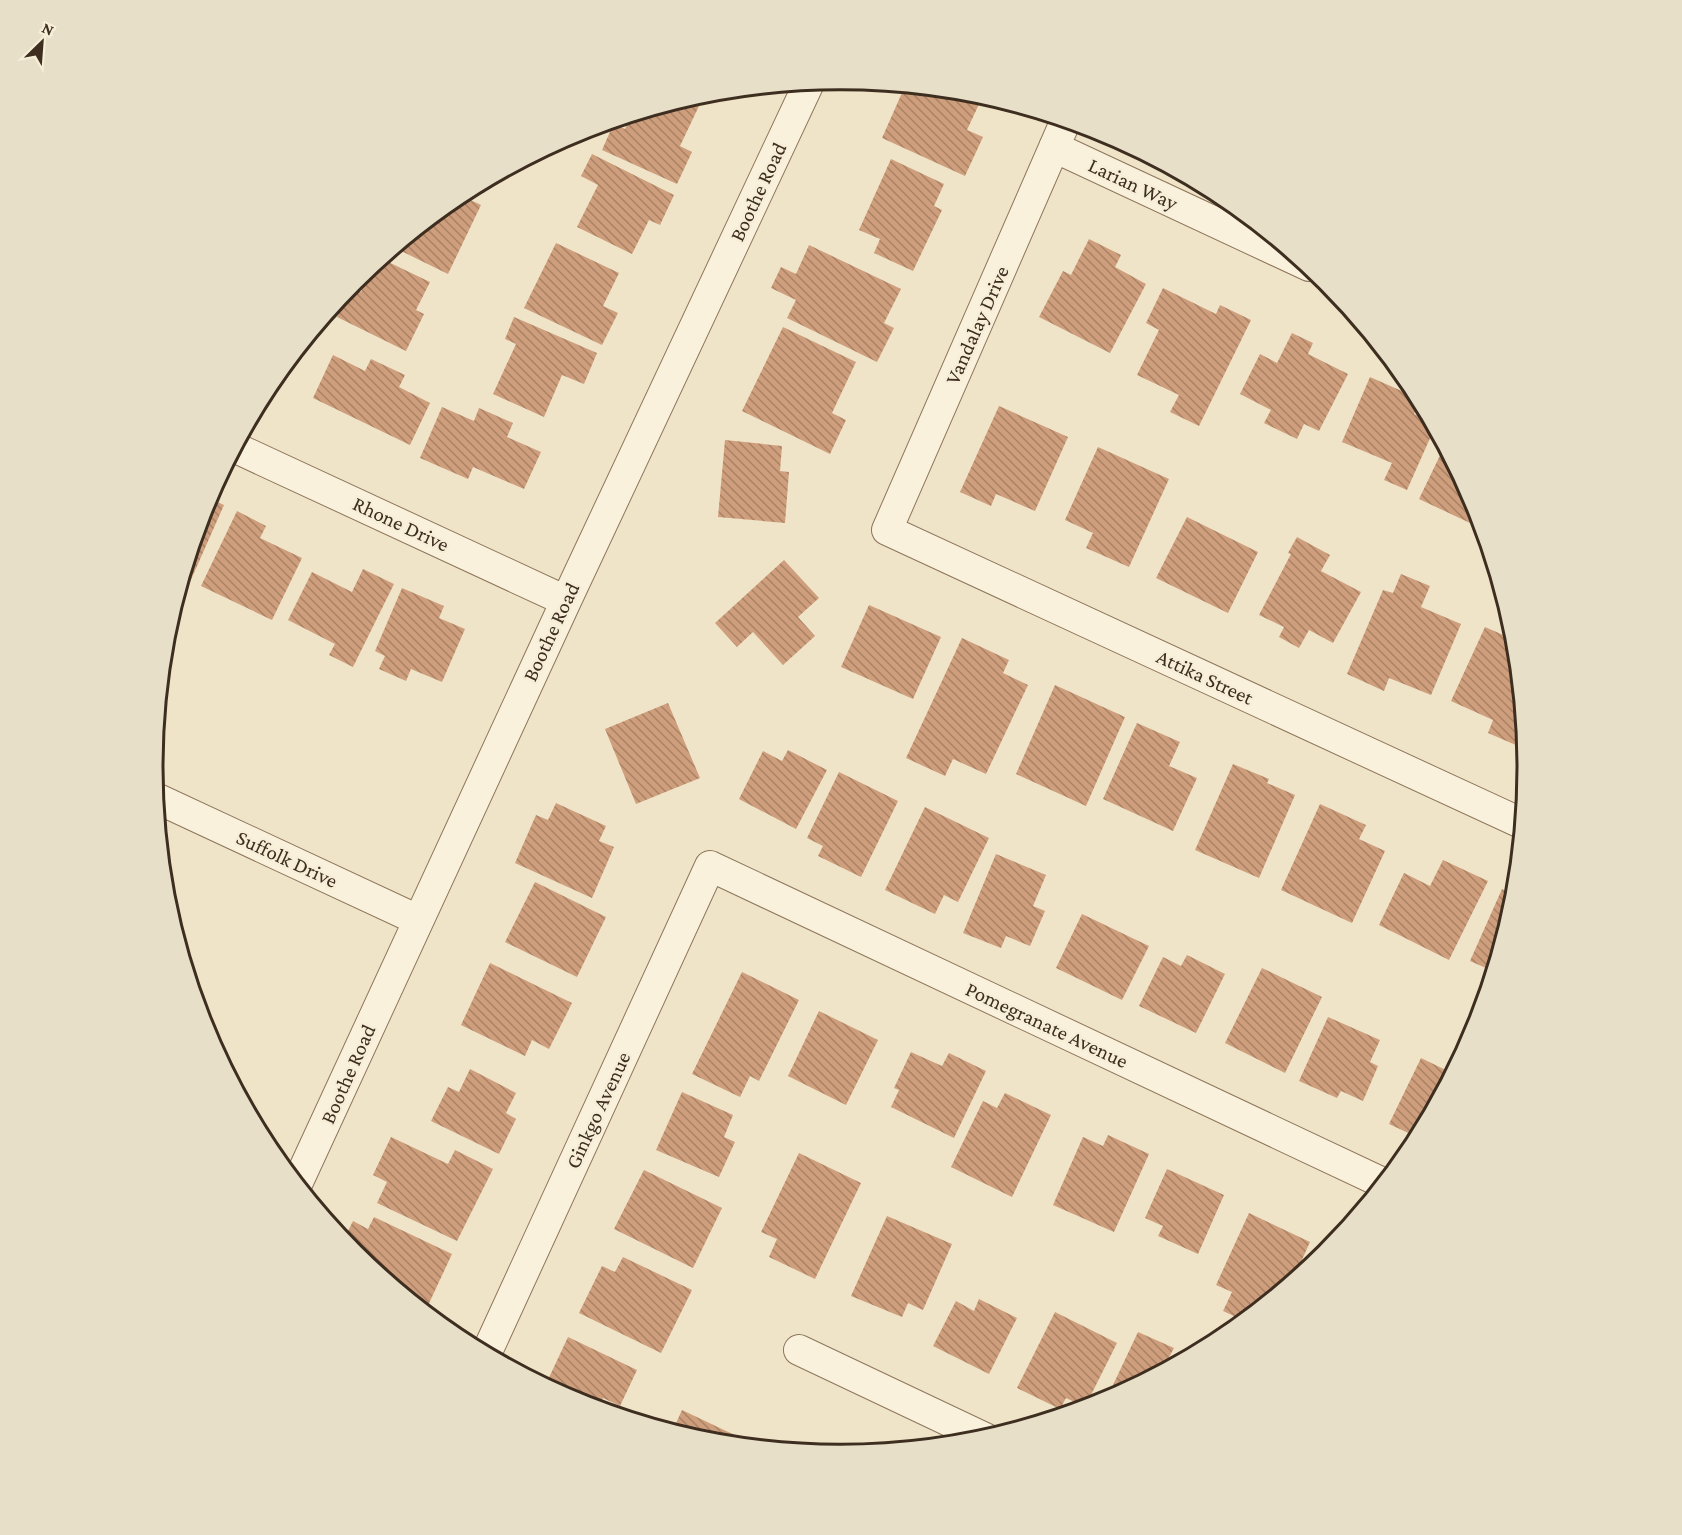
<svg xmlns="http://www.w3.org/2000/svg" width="1682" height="1535" font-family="'Crimson Pro',serif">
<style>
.building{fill:url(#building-back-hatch)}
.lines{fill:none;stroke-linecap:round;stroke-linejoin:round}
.minor-casing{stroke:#8d765c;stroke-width:32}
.minor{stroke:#faf1dc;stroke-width:30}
.labels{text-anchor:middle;stroke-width:5;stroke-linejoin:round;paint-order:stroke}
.street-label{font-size:21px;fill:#3d2e20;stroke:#f7eed8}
.rim{fill:none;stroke:#3d2e20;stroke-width:3}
</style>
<defs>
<pattern id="building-back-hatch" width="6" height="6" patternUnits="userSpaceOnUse" patternTransform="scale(1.5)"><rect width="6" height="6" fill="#cf9f7d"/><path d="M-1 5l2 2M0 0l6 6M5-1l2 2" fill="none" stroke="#a98266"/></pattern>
</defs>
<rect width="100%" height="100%" fill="#f0e4c8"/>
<!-- building -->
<path class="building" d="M905,86L957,91L980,102L967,130L983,137L965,176L882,138Z
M684,100L699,106L680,146L692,152L677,184L602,150L613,125L625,129L631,116Z
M592,154L674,195L660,225L649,220L632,254L577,227L598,185L581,176Z
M891,159L944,184L934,206L942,210L913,271L874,253L880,239L859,230Z
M492,178L484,193L473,188L480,184Z
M460,195L481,205L448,274L395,248Z
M1089,239L1121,255L1115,267L1146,284L1110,353L1039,317L1063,271L1071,275Z
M556,243L619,273L603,306L618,313L602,345L524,308Z
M809,245L901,289L884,323L894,328L877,362L787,318L796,300L771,288L781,267L796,274Z
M382,259L430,282L416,310L424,314L406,351L337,317L352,287L361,292L374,265Z
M1163,288L1216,314L1220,305L1251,320L1199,426L1170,412L1179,395L1137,375L1159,330L1146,323Z
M514,317L597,353L584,384L562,375L544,417L493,394L516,344L505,339Z
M783,327L856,362L832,413L846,420L830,454L742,411Z
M1292,333L1313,343L1308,354L1348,374L1319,431L1304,424L1297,439L1264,423L1271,410L1240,394L1260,354L1277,363Z
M333,355L365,371L371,359L405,375L399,387L430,403L410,445L313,398Z
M1370,377L1420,399L1414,414L1433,422L1435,427L1407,490L1384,480L1392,463L1342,442Z
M999,406L1068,437L1035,511L996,494L991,506L960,492Z
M442,407L474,421L479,408L513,423L507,437L541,452L524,489L473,467L468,479L420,458Z
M725,440L782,446L780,471L789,472L785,523L718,517Z
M1445,445L1477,505L1485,530L1419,499Z
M1098,447L1169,479L1129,567L1086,548L1093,533L1065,520Z
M209,498L224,505L190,582L183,579Z
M237,511L266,526L260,538L302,558L272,620L201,586Z
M1187,517L1258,552L1228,613L1156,578Z
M1297,537L1330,555L1321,571L1361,592L1333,643L1309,630L1299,648L1279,637L1284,627L1259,615L1291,554L1288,553Z
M784,560L819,598L798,617L815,636L783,665L753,632L737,647L715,623Z
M363,569L394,584L353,667L329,655L335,644L288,620L312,572L352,592Z
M1401,574L1430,586L1421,607L1461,624L1431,695L1389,678L1384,691L1347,674L1383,590L1393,593Z
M402,588L444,606L439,618L465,629L442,682L411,669L406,681L379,669L385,656L375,651Z
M869,605L941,637L913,699L841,667Z
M1485,627L1517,641L1525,730L1518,746L1488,733L1493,720L1451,701Z
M962,638L1009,660L1003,673L1028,685L986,774L953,759L945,776L906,758Z
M1055,685L1125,717L1086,806L1016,774Z
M668,703L700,778L636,804L605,729Z
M1137,723L1180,742L1169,766L1197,778L1173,831L1103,799Z
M788,750L827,770L796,829L739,799L763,751L782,761Z
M1233,764L1269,779L1267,783L1295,795L1259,878L1195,850Z
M839,772L898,801L861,877L818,856L823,846L807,838Z
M556,803L606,826L599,841L614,847L592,898L515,863L536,815L548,820Z
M1320,804L1366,825L1359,839L1385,851L1352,923L1281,890Z
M925,807L989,838L958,902L944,895L935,914L885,890Z
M996,854L1046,875L1033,906L1045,911L1030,946L1006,936L1001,948L963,933Z
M1443,860L1488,881L1449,960L1379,925L1404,873L1430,886Z
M535,882L606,917L577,977L505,942Z
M1502,889L1516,896L1495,972L1470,961Z
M1082,914L1149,946L1122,1000L1056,968Z
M1187,955L1225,974L1196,1033L1139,1006L1163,957L1181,966Z
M490,963L572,1003L549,1049L532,1040L525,1056L461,1025Z
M1262,968L1322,997L1285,1073L1225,1043Z
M742,972L799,1000L759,1081L750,1076L740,1097L692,1074Z
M819,1011L878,1040L846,1105L788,1076Z
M1328,1017L1380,1040L1370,1062L1378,1066L1363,1101L1341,1091L1337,1098L1299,1081Z
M911,1052L942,1066L949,1053L986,1071L954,1138L891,1107L899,1090L894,1088Z
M1421,1058L1454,1074L1419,1138L1389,1124Z
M470,1069L516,1093L506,1113L516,1119L499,1154L431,1121L448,1087L459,1092Z
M682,1092L733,1115L724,1137L735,1142L719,1177L656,1150Z
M1005,1093L1051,1115L1012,1197L951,1167L983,1101L997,1108Z
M1108,1135L1149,1154L1114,1232L1053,1205L1083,1137L1103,1146Z
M391,1137L448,1164L455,1150L493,1169L457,1241L377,1203L387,1182L373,1175Z
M799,1153L861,1183L815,1279L769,1257L777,1239L761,1232Z
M1167,1169L1224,1195L1198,1254L1158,1236L1163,1226L1145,1218Z
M644,1170L722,1208L693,1268L614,1229Z
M1249,1213L1310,1242L1291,1284L1261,1309L1258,1307L1245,1321L1223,1311L1232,1292L1216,1285Z
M887,1216L952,1244L923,1310L908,1303L902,1317L851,1296Z
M374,1217L452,1254L425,1312L354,1254L343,1241L353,1221L368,1229Z
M1328,1240L1336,1244L1316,1263Z
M623,1257L692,1290L661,1353L579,1313L602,1266L615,1272Z
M979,1299L1017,1318L989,1374L933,1346L956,1301L974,1311Z
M1055,1312L1117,1343L1085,1407L1066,1398L1060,1409L1017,1388Z
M1138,1332L1174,1348L1168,1359L1178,1364L1105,1402Z
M568,1337L637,1370L620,1406L603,1398L597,1409L577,1403L545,1386Z
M682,1410L743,1439L740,1446L706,1442L672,1432Z"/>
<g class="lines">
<defs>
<path id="minor" d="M1066,120L887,530L1523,824
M1054,147L1309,266
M236,448L566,601
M156,798L418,920
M297,1184L566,601L809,83
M799,1350L987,1439
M486,1354L710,866L1385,1184"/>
</defs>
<!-- minor casing -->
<use href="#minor" class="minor-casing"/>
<!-- minor -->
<use href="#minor" class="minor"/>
</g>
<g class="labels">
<!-- street labels -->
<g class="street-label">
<text transform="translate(1133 184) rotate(25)" y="7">Larian Way</text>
<text transform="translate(758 192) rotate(-65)" y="7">Boothe Road</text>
<text transform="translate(977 325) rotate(-66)" y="7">Vandalay Drive</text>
<text transform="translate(401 524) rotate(25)" y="7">Rhone Drive</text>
<text transform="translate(551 632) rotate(-65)" y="7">Boothe Road</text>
<text transform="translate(1205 677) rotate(25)" y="7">Attika Street</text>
<text transform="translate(287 859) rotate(25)" y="7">Suffolk Drive</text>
<text transform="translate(1047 1025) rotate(25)" y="7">Pomegranate Avenue</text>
<text transform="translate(348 1074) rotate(-66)" y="7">Boothe Road</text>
<text transform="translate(598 1110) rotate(-65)" y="7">Ginkgo Avenue</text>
</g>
</g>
<!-- crop -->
<path d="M0 0H1682V1535H0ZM163 767a677 677 0 1 1 1354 0a677 677 0 1 1-1354 0Z" fill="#e8dfc9" fill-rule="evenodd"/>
<path class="rim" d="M163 767a677 677 0 1 1 1354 0a677 677 0 1 1-1354 0Z"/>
<!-- north arrow -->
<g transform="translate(42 42) rotate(25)" stroke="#f7eed8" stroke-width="4.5" paint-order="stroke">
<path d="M0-4.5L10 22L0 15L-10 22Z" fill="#3d2e20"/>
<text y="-9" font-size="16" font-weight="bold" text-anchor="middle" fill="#3d2e20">N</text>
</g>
</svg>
